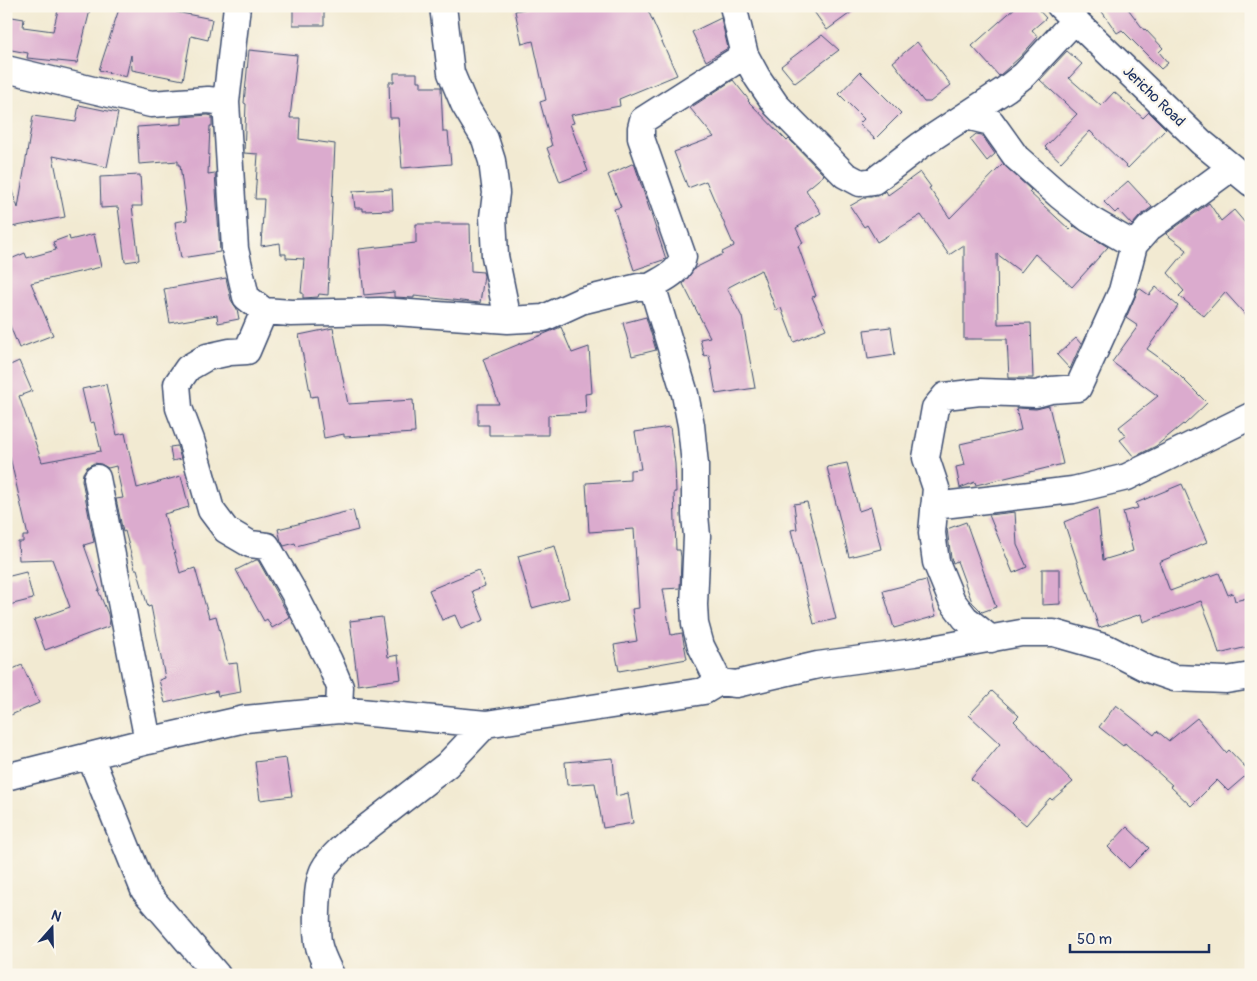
<svg xmlns="http://www.w3.org/2000/svg" width="1257" height="981" font-family="Pangolin,sans-serif">
<style>
.building{fill:#dbabce}
.lines{fill:none;stroke-linecap:round;stroke-linejoin:round}
.minor-casing{stroke:#3b4b6f;stroke-width:29}
.minor{stroke:#fff;stroke-width:26}
.labels{text-anchor:middle;stroke-width:4.5;stroke-linejoin:round;paint-order:stroke}
.street-label{font-size:15px;fill:#1b2f5e;stroke:#fbf7ec}
</style>
<rect width="100%" height="100%" fill="#fbf7ec"/>
<filter id="ink" filterUnits="userSpaceOnUse"><feTurbulence type="fractalNoise" baseFrequency=".02" numOctaves="2"/><feDisplacementMap in="SourceGraphic" scale="10" xChannelSelector="R" yChannelSelector="G"/><feConvolveMatrix kernelMatrix="1 2 1 2 8 2 1 2 1" color-interpolation-filters="sRGB"/></filter>
<filter id="wash" filterUnits="userSpaceOnUse"><feTurbulence type="fractalNoise" baseFrequency=".0096" numOctaves="4" result="noise"/><feDisplacementMap in="SourceGraphic" scale="20" xChannelSelector="R" yChannelSelector="G"/><feGaussianBlur stdDeviation="1.12" result="paint"/><feColorMatrix in="noise" values="0 0 0 0 0 0 0 0 0 0 0 0 0 0 0 0 0 1.4 0 .05"/><feComposite in="paint" operator="in"/></filter>
<g filter="url(#wash)">
<rect width="100%" height="100%" fill="#f2ead2"/>
<g id="blocks">
<!-- building -->
<path class="building" d="M59,6H91L77,63L27,58L28,53L6,49V16L24,19L23,27L53,31Z
M120,6H179L176,12L212,19L208,40L191,36L183,80L132,70L131,55L126,77L99,70Z
M293,6H324V25H293Z
M537,6H646L677,75L619,99L620,106L571,115L574,123L570,124L588,171L560,182L547,148L552,146L540,102L546,100L533,41L522,44L515,11Z
M810,6H860L827,30Z
M1017,6H1035L1046,18L1032,30L1038,37L1020,57L999,76L972,46Z
M1098,6H1126L1144,30L1145,29L1163,48L1159,52L1168,63L1161,69L1122,30L1117,33Z
M721,18L728,48L706,61L692,32Z
M822,35L839,50L795,83L781,66Z
M917,42L951,85L930,102H924L893,62Z
M249,50L297,55L290,118H300L299,139L335,144L328,295L319,294L318,297L303,298V293H301L304,259L286,258V254H281L280,243L261,246L264,199H255L258,154L244,153L246,104L244,103Z
M1067,51L1082,64L1069,78L1101,106L1114,92L1143,118L1149,112L1166,129L1128,168L1090,131L1061,162L1045,147L1077,114L1040,80Z
M860,72L901,113L875,139L859,124L864,119L839,94Z
M394,73H417V81H421V87H441L443,132H448L451,164L402,168L398,118H390L389,82H394Z
M733,80L749,100L748,101L787,141L789,139L824,175L806,190L821,213L796,228L803,243L798,246L816,296L812,297L826,329L794,342L781,308L776,310L761,270L727,288L742,317L755,388L716,394L709,355L704,356L700,339L710,337L683,284L695,268L723,254L722,252L734,246L706,181L688,188L674,152L714,137L690,108Z
M79,105L118,113L107,167L53,156L65,217L6,228V180H8L18,208L33,116L76,122Z
M208,115L212,116V126H210L208,174L215,173L220,252L181,258L175,222L187,220L180,165H178V161L139,164L137,127L182,124V117Z
M976,134L982,135L995,154L987,161L970,139Z
M634,163L666,259L634,270L614,209L621,207L608,175Z
M1003,164L1031,190L1029,192L1070,230L1074,226L1108,247L1072,287L1035,254L1021,272L997,254L998,324L1031,323L1033,378H1009L1007,339H964V245L949,255L921,215L877,242L867,225L864,227L850,206L864,198L877,196L886,191L888,195L920,172L931,187L929,188L950,218Z
M140,175L142,206H132L139,260L125,262L118,207L101,208L100,177Z
M1128,181L1152,207L1140,216L1132,225L1118,210L1115,213L1104,202Z
M392,189L393,210L363,211V208H355L353,191Z
M1209,203L1221,221L1234,210L1251,230V321L1225,292L1204,316L1179,296L1184,291L1168,273L1187,250L1166,234Z
M416,224H470L471,271L483,272L484,276L480,303L414,296V298L394,297V292L364,295L359,249L416,243Z
M94,234L101,267L31,283L53,335L19,348L6,316V261L25,253L27,258L56,250L53,242L69,236L70,240Z
M226,278L231,300L237,309L239,319L218,323L217,315L170,323L164,289Z
M1156,287L1178,306L1147,349L1168,364L1207,403L1184,425L1183,424L1156,446L1134,457L1120,440L1126,436L1119,427L1158,396L1112,362L1138,326L1126,318L1138,290L1139,288L1149,295Z
M646,317L656,350L632,356L623,323Z
M561,327L572,353L589,347L592,393L585,394L586,413L548,415V435H489V425H478V404H499L483,359Z
M891,327L895,355L868,359L864,330Z
M333,328L348,404L413,400L415,433L344,437V434L324,438L317,396L311,397L299,335Z
M1076,338L1081,344L1070,369L1057,355Z
M19,361L32,391L19,396L42,462L101,451L94,422L90,423L82,389L106,384L117,435L125,433L137,488L181,476L189,507L164,514L180,573L195,568L209,618L216,616L228,664L237,663L241,692L218,696L217,691L165,703L159,680L165,678L151,606L148,607L137,569H135L125,531L123,532L116,499L123,498L116,466L108,468L101,464L94,463L87,467L83,473L82,480L94,542L84,545L100,590H98L108,614L110,626L45,650L34,620L70,607L52,559L19,560L18,542H23V536H28L10,457L6,458V367Z
M1049,406L1063,464L976,485L975,482L960,488L956,467L965,465L960,444L1021,430L1016,408L1036,409Z
M670,427L675,464L676,492H674L676,550H680L681,557L680,588L663,589L671,635L682,633L687,659L619,671L614,645L637,641L632,609L639,608L634,529L589,532L586,483L630,480V470L641,469L635,432Z
M177,446L181,459L172,461L170,447Z
M847,463L859,511L871,507L881,549L849,557L827,467Z
M1182,484L1207,542L1159,562L1170,591L1219,573L1228,595L1233,593L1235,601L1251,597V646L1219,654L1212,629L1201,601L1143,622L1141,614L1099,628L1064,522L1098,508L1103,560L1133,551L1123,512L1138,508L1136,503Z
M807,502L836,619L814,624L791,530L797,529L794,504Z
M353,510L358,530L296,546L295,543L284,546L281,541L278,529Z
M1015,512L1017,545L1027,567L1013,573L989,515Z
M966,522L996,607L982,612L972,602L957,561L953,563L951,558L947,529Z
M555,546L569,598L532,608L518,556Z
M256,560H258L290,618L272,628L267,619L264,621L236,570Z
M1042,569H1060V604L1042,605Z
M478,570L485,586L472,591L484,620L461,629L455,615L442,620L429,590Z
M26,572L33,599L9,605L6,595V577Z
M926,580L936,616L894,628L883,591Z
M382,617L388,657L398,655L401,679L358,685L350,621Z
M22,665L39,703L6,717V672Z
M992,691L1019,716L1014,721L1073,782L1052,800L1050,798L1026,825L971,779L1000,744L969,715Z
M1116,705L1154,735L1157,731L1169,741L1197,718L1226,753L1229,750L1250,772L1228,791L1217,780L1191,806L1170,786L1172,785L1125,743L1123,746L1099,727Z
M286,758L292,796L260,800L255,762Z
M613,758L616,796L628,793L633,823L603,828L595,783L567,785L565,762Z
M1127,827L1149,848L1129,868L1108,847Z"/>
</g>
</g>
<g filter="url(#ink)">
<use href="#blocks" fill-opacity="0" stroke="#3b4b6f" stroke-width="1"/>
<g class="lines">
<defs>
<path id="minor" d="M237,6L226,102L235,249L246,297L264,311L291,313L381,311L508,320L544,318L581,301L638,287H650L655,295L685,394L691,425L695,465V515L697,536L694,605L695,624L701,646L719,682
M443,6L451,73L464,104L485,139L492,161L496,193L493,217L495,256L508,320
M733,6L745,55L757,77L776,105L845,175L860,183L874,181L921,145L1006,89L1024,75L1075,20
M1060,6L1201,142L1251,183
M6,69L151,104L208,100L226,102
M966,116L991,122L1016,157L1060,196L1089,219L1134,245
M650,287C662,279 680,273 683,257L641,138V128L643,120L745,55
M264,311L247,351L230,352L207,357L188,368L177,384L179,408L191,440L211,510L226,530L250,544L267,546L294,593L329,661L340,687L339,710
M97,478L148,741
M934,506L1073,490L1127,477L1251,416
M991,639L965,618L952,601L936,562L932,533L936,488L926,458L935,408L945,396L980,392L1036,394L1051,390L1078,388L1122,291L1134,245L1149,228L1231,168
M90,756L144,890L217,975
M6,777L148,741L245,719L339,710L486,724L704,691L719,682L736,684L818,665L915,652L1021,633H1054L1107,648L1148,669L1174,678L1226,680L1251,676
M331,975C326,965 320,954 318,942C316,926 316,883 324,869C329,859 339,851 347,843L447,765L486,724"/>
</defs>
<!-- minor casing -->
<use href="#minor" class="minor-casing"/>
<!-- minor -->
<use href="#minor" class="minor"/>
</g>
</g>
<g class="labels">
<!-- street labels -->
<g class="street-label">
<text transform="translate(1154 96) rotate(44)" y="5">Jericho Road</text>
</g>
</g>
<!-- margin -->
<rect width="1257" height="981" fill="none" stroke="#fbf7ec" stroke-width="25"/>
<!-- north arrow -->
<g transform="translate(52 928) rotate(20)" stroke="#fbf7ec" stroke-width="4" paint-order="stroke">
<path d="M0-4L9 19L0 12L-9 19Z" fill="#1b2f5e"/>
<text y="-8" font-size="14" font-weight="bold" text-anchor="middle" fill="#1b2f5e">N</text>
</g>
<!-- scale -->
<path d="M1070 944v8h139v-8" fill="none" stroke="#1b2f5e" stroke-width="2.5"/>
<text x="1077" y="944" font-size="15" fill="#1b2f5e" stroke="#fbf7ec" stroke-width="4" paint-order="stroke">50 m</text>
</svg>
